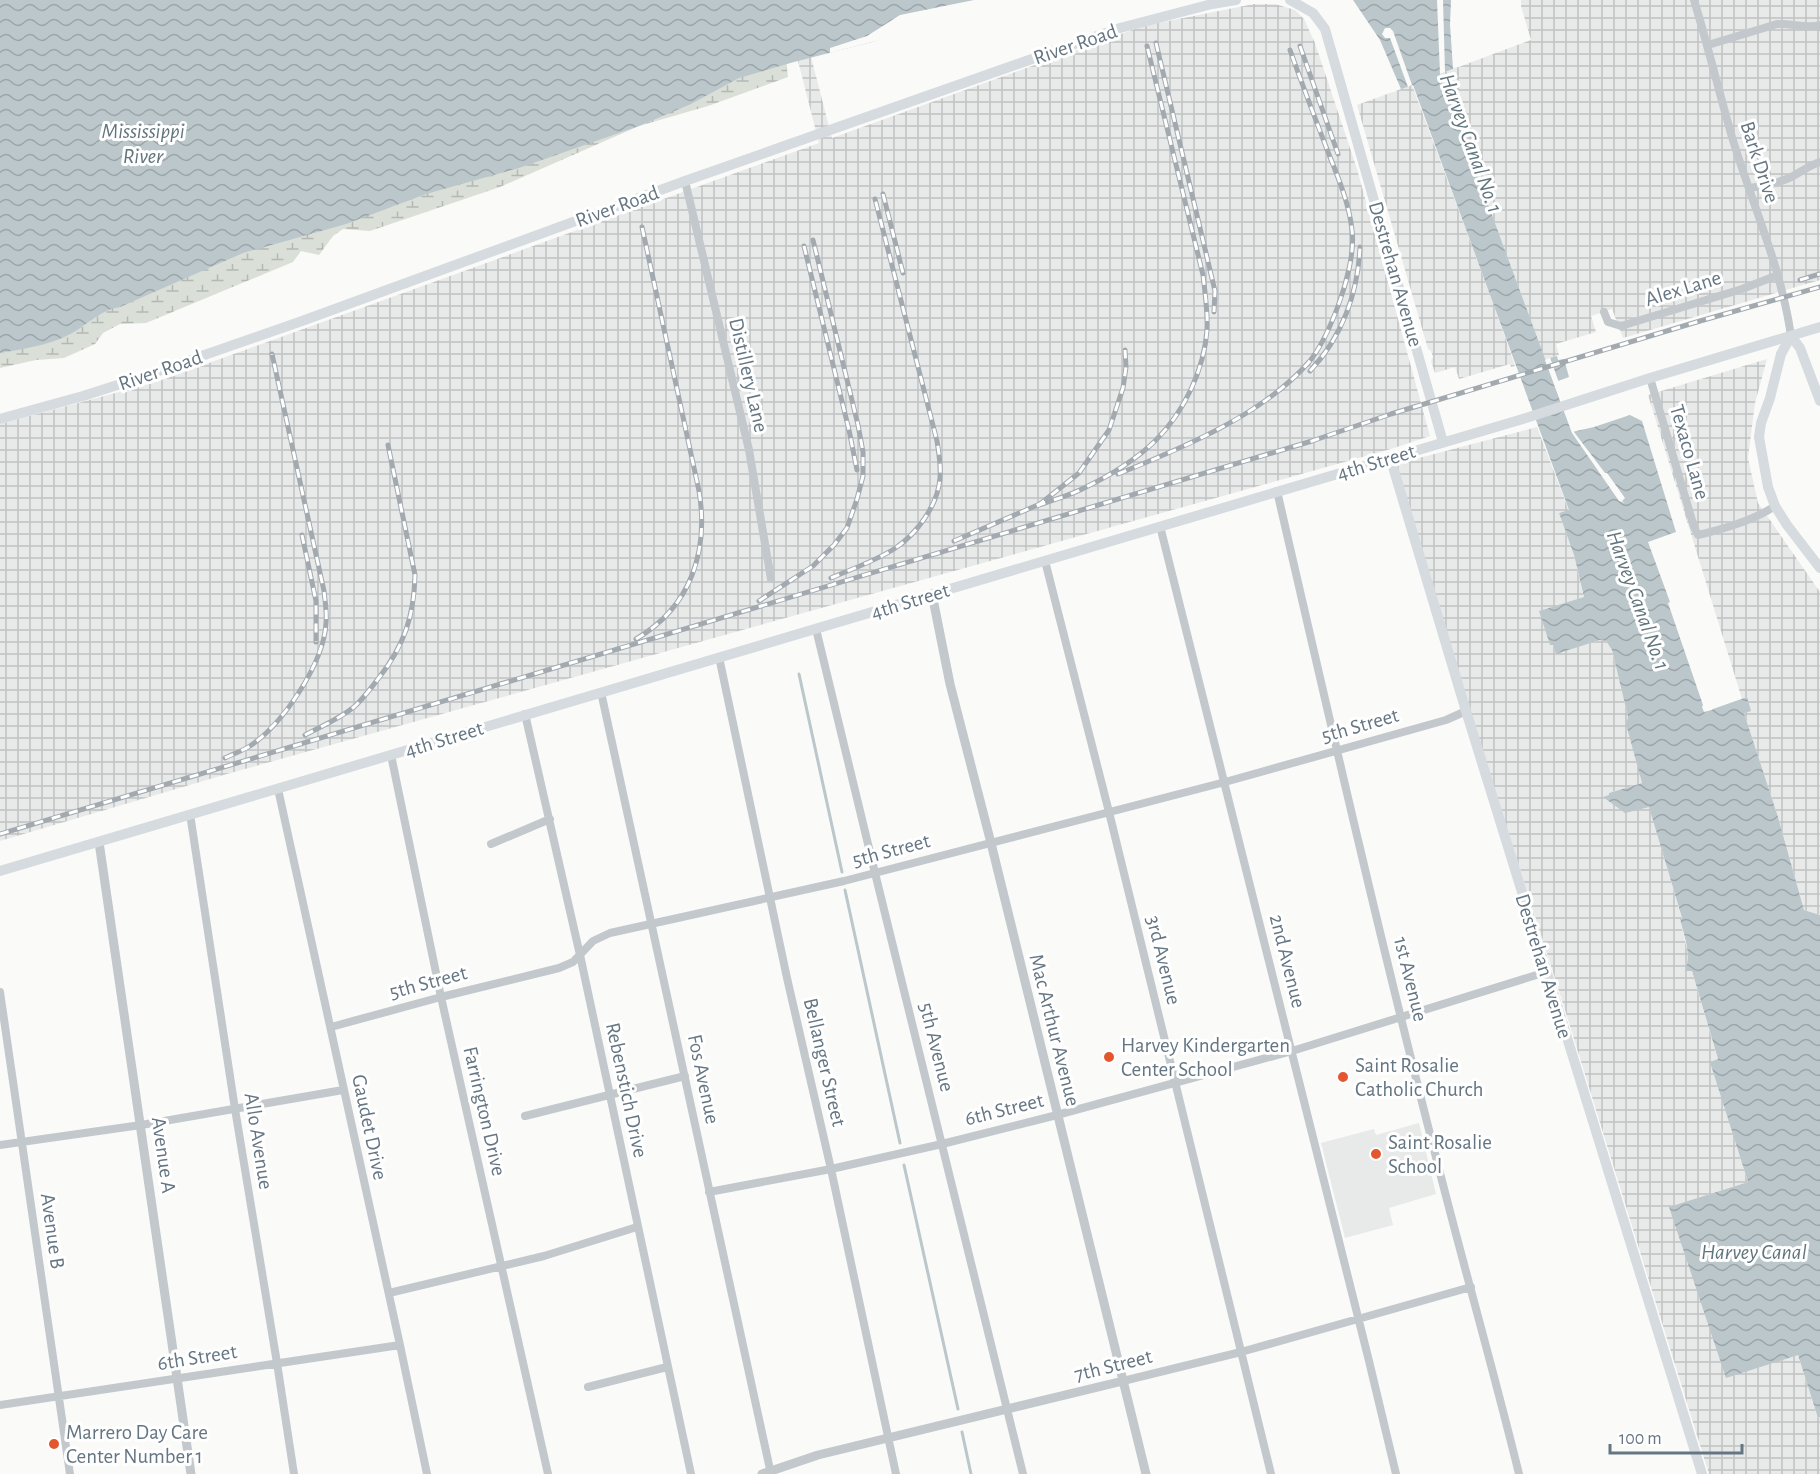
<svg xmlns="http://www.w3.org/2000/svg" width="1820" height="1474" font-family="'Alegreya Sans',sans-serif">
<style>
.built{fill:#e8e9e9}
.industrial{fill:url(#industrial-grid)}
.wetland{fill:url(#wetland-marsh)}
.water{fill:url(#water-waves)}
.pier{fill:#fafaf8}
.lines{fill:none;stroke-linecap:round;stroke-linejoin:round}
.stream{stroke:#bbc7cb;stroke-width:3}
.minor{stroke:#c3c8cc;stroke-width:8}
.tertiary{stroke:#c3c8cc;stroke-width:9}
.secondary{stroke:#d6dbdf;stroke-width:10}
.rail-casing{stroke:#a2aab0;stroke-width:5}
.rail{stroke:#fff;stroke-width:3;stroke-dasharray:9;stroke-linecap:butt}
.poi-dot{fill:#e4572e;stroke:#fff;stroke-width:2}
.labels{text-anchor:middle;stroke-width:6;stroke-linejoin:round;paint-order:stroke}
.street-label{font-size:21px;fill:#657683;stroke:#fff}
.poi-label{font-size:21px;fill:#657683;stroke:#fff;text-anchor:start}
.water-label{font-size:22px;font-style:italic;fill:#60757c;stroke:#fff}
</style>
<defs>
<pattern id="industrial-grid" width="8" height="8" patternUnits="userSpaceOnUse" patternTransform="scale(1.5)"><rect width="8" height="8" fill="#e8e9e9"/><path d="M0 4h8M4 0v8" fill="none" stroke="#c0c1c2"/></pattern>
<pattern id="wetland-marsh" width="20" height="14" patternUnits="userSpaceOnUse" patternTransform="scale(1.5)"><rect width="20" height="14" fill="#dadfd7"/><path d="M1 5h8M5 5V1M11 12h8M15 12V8" fill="none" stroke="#b4b9b4"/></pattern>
<pattern id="water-waves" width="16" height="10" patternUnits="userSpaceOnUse" patternTransform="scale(1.5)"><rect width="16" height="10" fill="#bbc7cb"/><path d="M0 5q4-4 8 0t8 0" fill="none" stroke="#9ca6aa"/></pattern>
</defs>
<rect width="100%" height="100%" fill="#fafaf8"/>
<!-- built -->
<path class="built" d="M1419,1123L1436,1194L1389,1208L1393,1225L1345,1238L1321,1143L1374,1129L1376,1135Z"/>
<!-- industrial -->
<path class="industrial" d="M1521,0H1820V280L1623,338L1612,309L1591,316L1596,332L1556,344L1559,355L1545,360L1440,74L1531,40L1521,6Z
M1254,4H1275L1295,10L1304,19L1315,43L1357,169L1430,436L1391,449L227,774L0,841V424L156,382L819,143L787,18H801L832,138L1143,26Z
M1412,85L1495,308L1515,366L1511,367L1510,364L1459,379L1455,367L1435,373L1431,361L1433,357L1431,351L1428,349L1357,105Z
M1767,359L1755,403L1748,458L1758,503L1820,592V915L1804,910L1778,817L1744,713L1747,697L1742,699L1648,395Z
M1537,427L1569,511L1559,513L1574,555L1584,598L1540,611L1550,645H1553L1556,653L1600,640L1606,641L1612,650L1628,717L1627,724L1642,783L1609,793L1610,795L1604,797L1649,806L1682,919L1680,920L1688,953L1689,962L1686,971H1692L1718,1060L1711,1062L1748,1182L1670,1207L1798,1355L1818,1418L1820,1417V1474H1709L1565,1010L1466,699L1396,464Z"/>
<!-- wetland -->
<path class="wetland" d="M785,52L788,77L708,106L639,126L500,187L370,231L343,229L333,236L319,255L301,251L293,262L146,323L120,324L103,333L95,344L64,358L36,360L0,368V348L122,294Z"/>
<!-- water -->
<path class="water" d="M0,0H997L957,12L872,42L794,62L739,78L691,104L639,126L519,168L426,194L346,224L243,253L120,307C100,310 89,324 72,333C51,345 23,349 0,353Z
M1348,0H1457L1458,67L1440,74L1572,432L1594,427L1630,415L1642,421L1676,532L1648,542L1670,602L1668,603L1703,705L1702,707L1704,712L1712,710L1713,709L1747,697L1751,711L1744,713L1778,817L1804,910L1820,915V1417L1818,1418L1798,1355L1726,1378L1669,1207L1748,1182L1710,1062L1718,1059L1692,971H1685C1692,954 1684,936 1680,919L1682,918L1649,807L1625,813L1603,797L1609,795V793L1642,783L1626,724L1628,717L1612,650L1606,641L1600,640L1556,654L1553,645H1550L1539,611L1584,597L1574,555L1559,513L1569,510L1413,85L1396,91L1376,43Z
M1557,356L1558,360L1564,359L1569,377L1558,381L1550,358Z"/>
<!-- pier -->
<path class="pier" d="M974,0H1000L999,3L958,15L913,31L830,53V48L867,36L900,15Z
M1345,0H1353L1380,40L1401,89L1393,92L1373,44Z
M1437,0H1443L1445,72L1440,74Z
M1451,0H1459L1458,67L1453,69L1450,24Z
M1385,28H1390L1393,31L1412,85L1408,87L1390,38H1385L1382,34Z
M1550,358L1559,383H1557L1574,432L1605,473H1607L1625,498L1622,501L1625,503L1619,501L1572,433L1545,360Z"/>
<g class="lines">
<!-- stream -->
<path class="stream" d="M799,674L842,872
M845,890L900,1143
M904,1165L958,1409
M962,1432L971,1474"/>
<!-- minor -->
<path class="minor" d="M1694,0C1708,46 1719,92 1732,137C1752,204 1781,266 1791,336
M1708,45L1777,24C1792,23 1807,29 1820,25
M685,181L749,450L771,579
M1750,188C1763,186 1776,184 1789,178C1800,173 1809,165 1820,162
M1604,312L1608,322L1621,326L1742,289L1778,275
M1650,378L1694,527L1698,535C1724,529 1753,521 1775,506
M1277,491C1329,717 1381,944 1439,1169C1465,1271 1494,1372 1519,1474
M1160,526L1369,1361L1396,1474
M1045,561L1109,812L1271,1474
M816,629L875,873L1023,1474
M719,657L787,978L831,1169L896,1474
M601,692L771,1474
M525,714L580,955L691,1474
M391,755L441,997L548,1474
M278,789L400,1345L427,1474
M190,814L235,1109L277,1363L294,1474
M491,844L550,819
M0,992L70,1474
M331,1027L441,997L559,968L573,962L593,941L610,933L844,881L1225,782L1446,720L1466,711
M525,1116L685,1076
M0,1145L141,1125L343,1090
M709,1192L831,1169L942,1144L1057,1115L1292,1051L1546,972
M389,1293L544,1256L637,1227
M1123,1381L1241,1352L1471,1287
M588,1387L667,1367
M0,1405L400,1345"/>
<!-- tertiary -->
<path class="tertiary" d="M932,594L950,684L991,843L1146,1474
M99,842L191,1474
M762,1474L818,1455L1123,1381"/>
<!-- secondary -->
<path class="secondary" d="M1290,0L1313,13L1325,29L1443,442
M1820,401L1800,348L1791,336L1781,354L1770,398L1761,423L1759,437L1768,487L1775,506L1787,525L1820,568
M0,419L83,396L130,381L302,321L685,181L1120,28L1212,4L1236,0
M1390,457L1466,711L1702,1474
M0,871L1526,418L1650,378L1820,327"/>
<defs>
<path id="rail" d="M1156,43L1215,291L1214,312
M1300,46L1338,154
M883,194L903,273
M804,246L849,430L857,470
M1800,280L1820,274
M1310,371C1342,337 1358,293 1360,247
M1118,474C1182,448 1263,415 1309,362C1322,346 1331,325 1338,306C1346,285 1355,252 1352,230C1349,203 1338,177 1328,152C1315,118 1302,84 1290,50
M1037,506C1052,500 1069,496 1084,488C1109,476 1136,460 1156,440C1184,412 1204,370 1207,330C1208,312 1205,293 1203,275L1147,46
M302,535L316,601V642
M954,541L1040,504L1079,473L1109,430L1123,388L1126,367L1125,350
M831,578C852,569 875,561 894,549C917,534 938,505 940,478C941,465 939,453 937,441L875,199
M759,601L813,566L834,545L847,528L857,499L863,476V452L858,425L813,240
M636,639C691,607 709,551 699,491L642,227
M305,735C322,726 339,719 354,707C363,699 371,688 378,679C404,646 414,617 415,575L388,445
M225,758C233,754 242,751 250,746C283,724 324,663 326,623C327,612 325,601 324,591L272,354
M0,834L1312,441L1391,414L1700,321L1820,287"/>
</defs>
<!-- rail casing -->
<use href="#rail" class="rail-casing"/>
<!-- rail -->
<use href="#rail" class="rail"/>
</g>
<!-- markers -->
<g class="poi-dot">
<circle cx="1109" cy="1057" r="6"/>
<circle cx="1343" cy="1077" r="6"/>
<circle cx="1376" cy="1154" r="6"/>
<circle cx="54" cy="1444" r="6"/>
</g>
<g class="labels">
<!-- street labels -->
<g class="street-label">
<text transform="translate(1075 44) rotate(-19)" y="7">River Road</text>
<text transform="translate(1760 162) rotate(72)" y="7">Bark Drive</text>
<text transform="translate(617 206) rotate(-20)" y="7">River Road</text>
<text transform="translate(1396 274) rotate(74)" y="7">Destrehan Avenue</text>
<text transform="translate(1683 288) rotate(-17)" y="7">Alex Lane</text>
<text transform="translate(160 370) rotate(-19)" y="7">River Road</text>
<text transform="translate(749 375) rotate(77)" y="7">Distillery Lane</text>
<text transform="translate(1690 452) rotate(74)" y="7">Texaco Lane</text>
<text transform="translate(1376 462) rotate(-17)" y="7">4th Street</text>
<text transform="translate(910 601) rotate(-17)" y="7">4th Street</text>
<text transform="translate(1360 725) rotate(-16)" y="7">5th Street</text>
<text transform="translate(444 739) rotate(-17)" y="7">4th Street</text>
<text transform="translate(891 850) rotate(-15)" y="7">5th Street</text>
<text transform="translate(1164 960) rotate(76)" y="7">3rd Avenue</text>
<text transform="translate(1288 961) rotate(76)" y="7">2nd Avenue</text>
<text transform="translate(1544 966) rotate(73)" y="7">Destrehan Avenue</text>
<text transform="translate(1411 979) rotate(76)" y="7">1st Avenue</text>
<text transform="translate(428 982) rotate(-15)" y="7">5th Street</text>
<text transform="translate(1055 1030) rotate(76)" y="7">Mac Arthur Avenue</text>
<text transform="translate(937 1047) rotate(76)" y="7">5th Avenue</text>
<text transform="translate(825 1062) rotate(77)" y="7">Bellanger Street</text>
<text transform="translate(704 1079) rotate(78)" y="7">Fos Avenue</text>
<text transform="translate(627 1090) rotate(78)" y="7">Rebenstich Drive</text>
<text transform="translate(1004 1109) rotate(-14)" y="7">6th Street</text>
<text transform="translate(485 1111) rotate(77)" y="7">Farrington Drive</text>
<text transform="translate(370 1127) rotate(78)" y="7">Gaudet Drive</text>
<text transform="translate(259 1141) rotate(81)" y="7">Allo Avenue</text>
<text transform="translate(164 1155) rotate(82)" y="7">Avenue A</text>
<text transform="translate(53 1231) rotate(82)" y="7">Avenue B</text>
<text transform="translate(197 1357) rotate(-9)" y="7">6th Street</text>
<text transform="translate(1113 1365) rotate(-14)" y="7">7th Street</text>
</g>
<!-- poi labels -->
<g class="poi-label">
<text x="1121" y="1052">Harvey Kindergarten<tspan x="1121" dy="24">Center School</tspan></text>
<text x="1355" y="1072">Saint Rosalie<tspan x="1355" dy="24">Catholic Church</tspan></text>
<text x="1388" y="1149">Saint Rosalie<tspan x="1388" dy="24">School</tspan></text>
<text x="66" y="1439">Marrero Day Care<tspan x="66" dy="24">Center Number 1</tspan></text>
</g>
<!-- water labels -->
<g class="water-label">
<text x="143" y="138">Mississippi<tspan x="143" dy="25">River</tspan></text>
<text transform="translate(1472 143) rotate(70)" y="8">Harvey Canal No. 1</text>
<text transform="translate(1639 600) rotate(70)" y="8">Harvey Canal No. 1</text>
<text x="1754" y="1259">Harvey Canal</text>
</g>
</g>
<!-- scale -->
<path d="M1610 1444v9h132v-9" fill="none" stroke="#657683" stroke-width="3"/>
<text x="1619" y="1444" font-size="18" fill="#657683" stroke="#ffffff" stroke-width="4.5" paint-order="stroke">100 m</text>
</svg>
